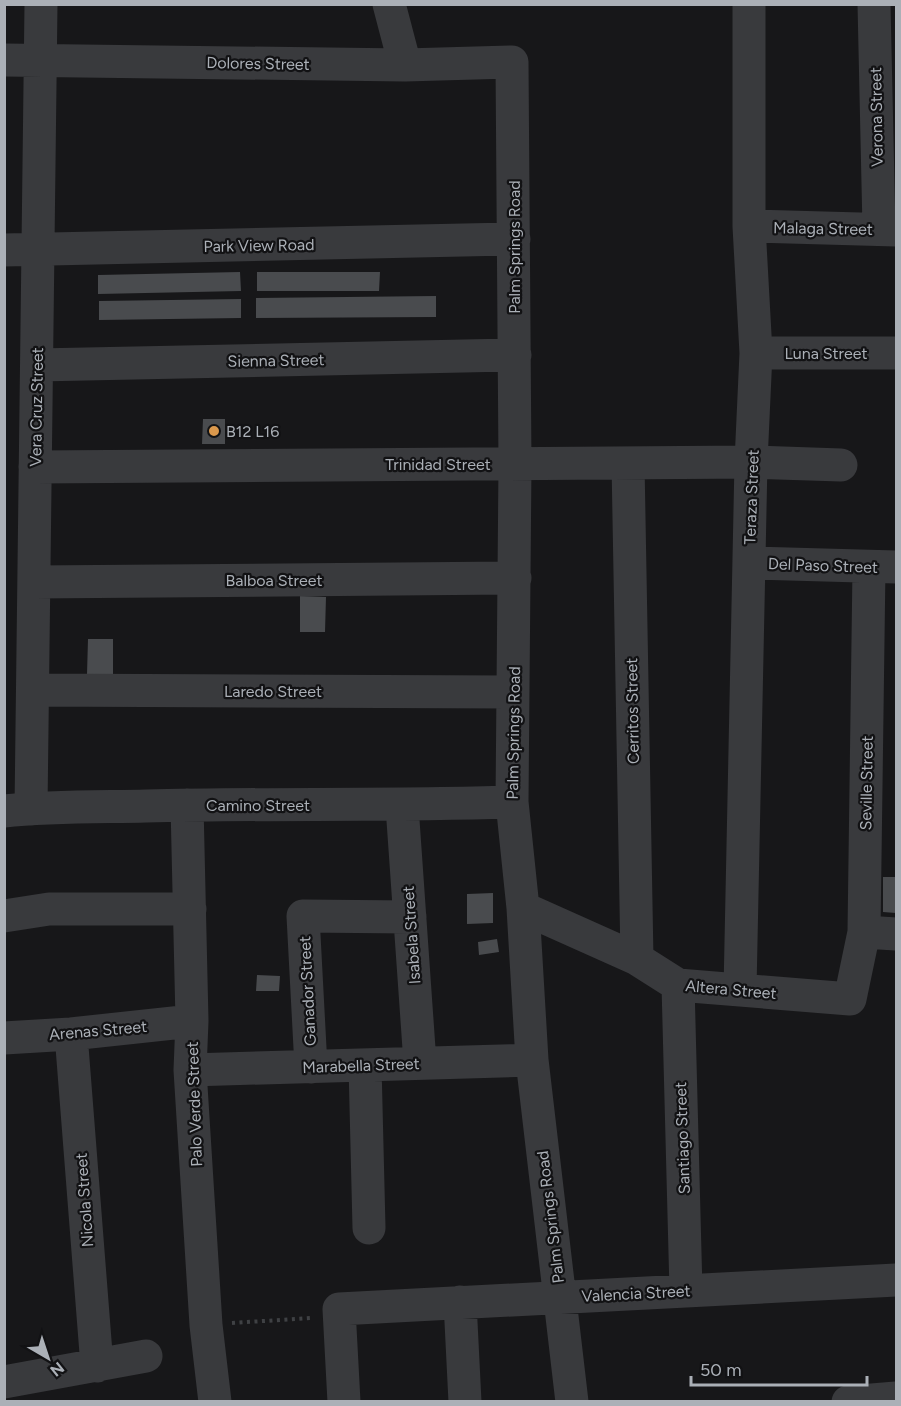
<svg xmlns="http://www.w3.org/2000/svg" width="901" height="1406" font-family="Figtree,sans-serif">
<style>
.building{fill:#494b4e}
.lines{fill:none;stroke-linecap:round;stroke-linejoin:round}
.path{stroke:#3f4144;stroke-width:4;stroke-dasharray:3 4.5;stroke-linecap:butt}
.minor{stroke:#393a3d;stroke-width:33}
.poi-dot{fill:#db994d;stroke:#121214;stroke-width:2}
.labels{text-anchor:middle;stroke-width:4.5;stroke-linejoin:round;paint-order:stroke}
.street-label{font-size:16px;fill:#abb0b7;stroke:#121214}
.poi-label{font-size:16px;fill:#abb0b7;stroke:#121214;text-anchor:start}
</style>
<rect width="100%" height="100%" fill="#171719"/>
<!-- building -->
<path class="building" d="M240,272L241,291L98,294V275Z
M257,272H380L379,291H257Z
M436,296V317L256,318V298Z
M241,299V318L99,320V301Z
M203,419H225V444H202Z
M300,596L326,597L325,632H300Z
M88,639H113V674H87Z
M883,877H896V913L883,912Z
M493,893V923L467,924V894Z
M497,939L499,952L479,955L478,942Z
M257,975L280,976L279,991H256Z"/>
<g class="lines">
<!-- path -->
<path class="path" d="M232,1323L311,1318"/>
<!-- minor -->
<path class="minor" d="M389,4L405,65
M874,4L879,229
M4,60L405,65L512,62L515,464L512,802L523,908L532,1060L572,1402
M749,226L896,230
M4,250L514,239
M756,353H896
M37,365L515,355
M628,463L637,959
M35,467L751,462L841,465
M749,563L896,567
M34,582L515,578
M33,690L513,692
M187,805L192,1021L190,1070L206,1325L215,1402
M402,806L420,1063
M31,809L41,4
M4,811C51,806 99,807 146,806C268,803 390,806 512,802
M523,908L637,959L678,985L850,999L864,932L869,567
M4,916L49,909H190
M864,932L896,934
M678,985L686,1291
M740,990L751,462L756,353L749,226V4
M71,1034L97,1366
M4,1038L71,1034L192,1021
M365,1065L369,1228
M311,1067L303,916L410,917
M190,1070L532,1060
M460,1302L465,1402
M4,1382L146,1356
M344,1402L339,1309L896,1280
M848,1402L896,1398"/>
</g>
<!-- markers -->
<circle class="poi-dot" cx="214" cy="431" r="6"/>
<g class="labels">
<!-- street labels -->
<g class="street-label">
<text transform="translate(258 63) rotate(1)" y="6">Dolores Street</text>
<text transform="translate(876 117) rotate(-91)" y="6">Verona Street</text>
<text transform="translate(823 228) rotate(1)" y="6">Malaga Street</text>
<text transform="translate(259 245) rotate(-1)" y="6">Park View Road</text>
<text transform="translate(514 247) rotate(-90)" y="6">Palm Springs Road</text>
<text x="826" y="359">Luna Street</text>
<text transform="translate(276 360) rotate(-1)" y="6">Sienna Street</text>
<text transform="translate(36 407) rotate(-89)" y="6">Vera Cruz Street</text>
<text x="438" y="470">Trinidad Street</text>
<text transform="translate(751 497) rotate(-88)" y="6">Teraza Street</text>
<text transform="translate(823 565) rotate(2)" y="6">Del Paso Street</text>
<text x="274" y="586">Balboa Street</text>
<text x="273" y="697">Laredo Street</text>
<text transform="translate(632 711) rotate(-91)" y="6">Cerritos Street</text>
<text transform="translate(513 733) rotate(-89)" y="6">Palm Springs Road</text>
<text transform="translate(866 783) rotate(-89)" y="6">Seville Street</text>
<text x="258" y="811">Camino Street</text>
<text transform="translate(411 935) rotate(-94)" y="6">Isabela Street</text>
<text transform="translate(731 989) rotate(5)" y="6">Altera Street</text>
<text transform="translate(307 991) rotate(-93)" y="6">Ganador Street</text>
<text transform="translate(98 1030) rotate(-5)" y="6">Arenas Street</text>
<text transform="translate(361 1065) rotate(-2)" y="6">Marabella Street</text>
<text transform="translate(194 1104) rotate(-92)" y="6">Palo Verde Street</text>
<text transform="translate(682 1138) rotate(-92)" y="6">Santiago Street</text>
<text transform="translate(84 1200) rotate(-94)" y="6">Nicola Street</text>
<text transform="translate(550 1217) rotate(-97)" y="6">Palm Springs Road</text>
<text transform="translate(636 1293) rotate(-3)" y="6">Valencia Street</text>
</g>
<!-- poi labels -->
<g class="poi-label">
<text x="226" y="437">B12 L16</text>
</g>
</g>
<!-- border -->
<rect width="901" height="1406" fill="none" stroke="#abb0b7" stroke-width="12"/>
<!-- north arrow -->
<g transform="translate(48 1358) rotate(141)" stroke="#121214" stroke-width="4.5" paint-order="stroke">
<path d="M0-4.5L10 22L0 15L-10 22Z" fill="#abb0b7"/>
<text y="-9" font-size="16" font-weight="bold" text-anchor="middle" fill="#abb0b7">N</text>
</g>
<!-- scale -->
<path d="M691 1376v9h176v-9" fill="none" stroke="#abb0b7" stroke-width="3"/>
<text x="700" y="1376" font-size="18" fill="#abb0b7" stroke="#121214" stroke-width="4.5" paint-order="stroke">50 m</text>
</svg>
